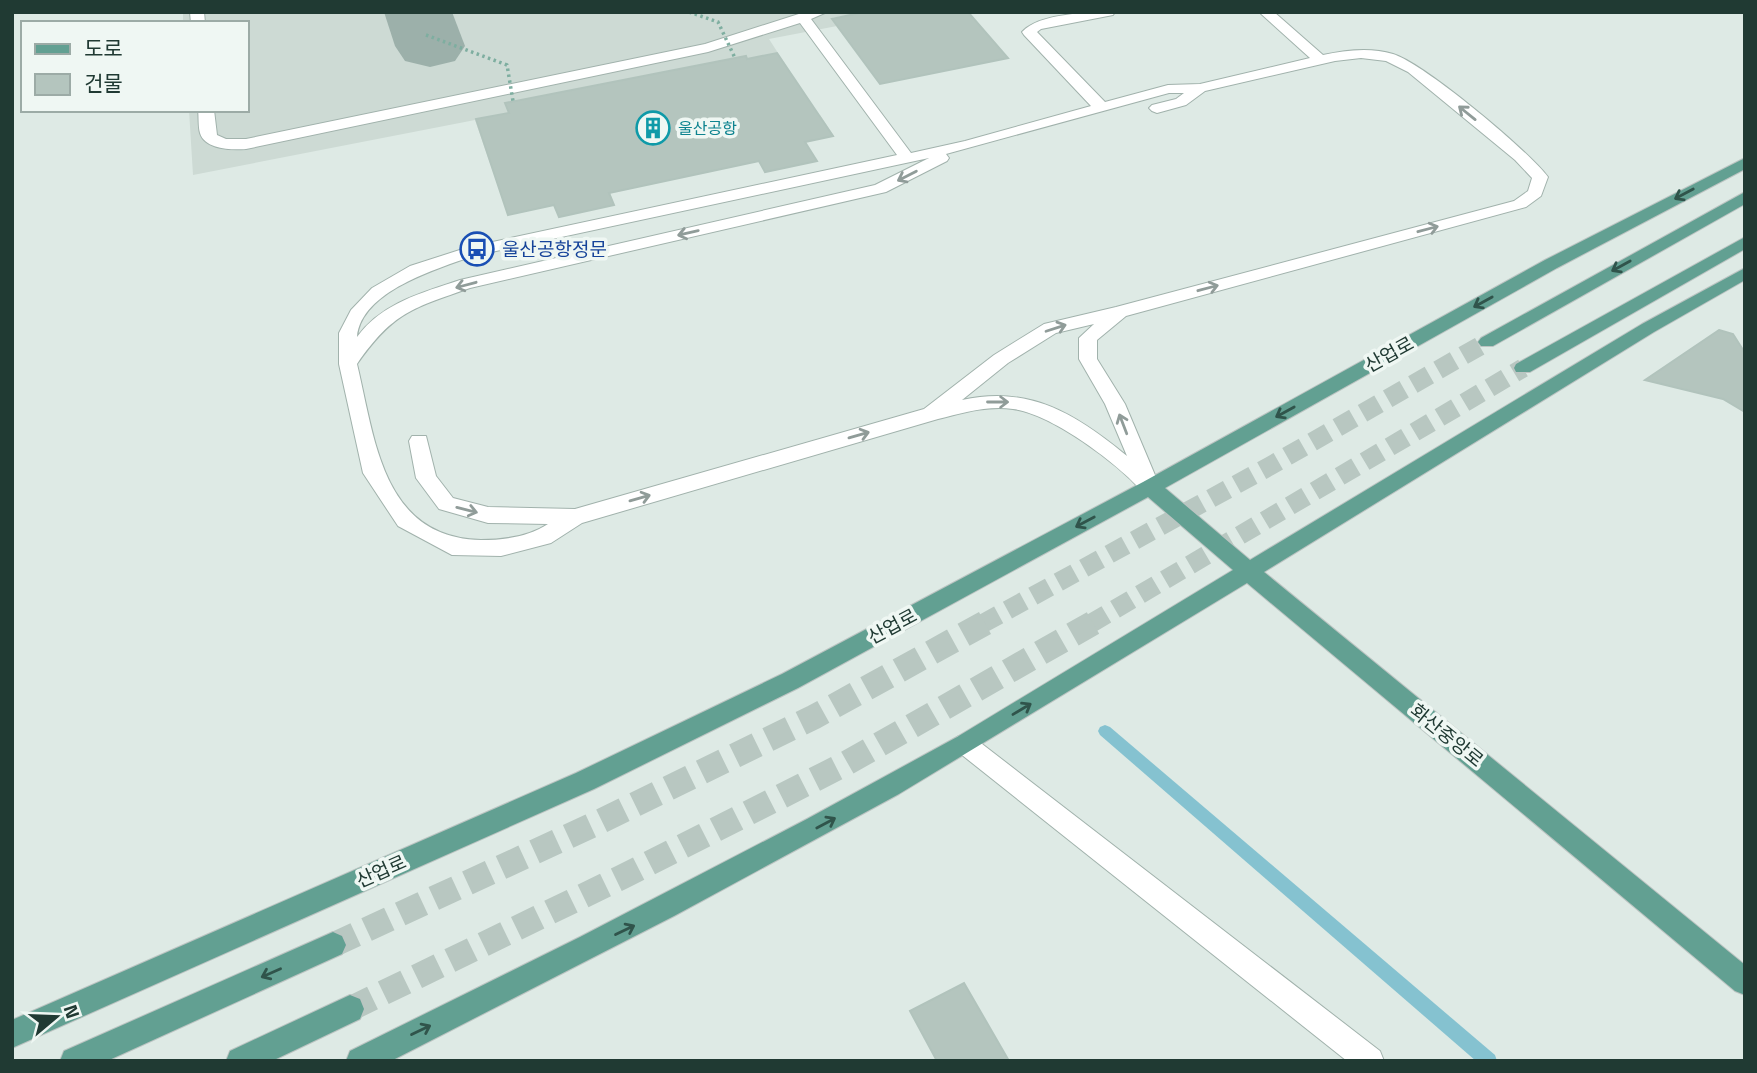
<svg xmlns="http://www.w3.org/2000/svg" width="1757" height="1073" font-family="'Titillium Web','Noto Sans KR',sans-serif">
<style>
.built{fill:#cddad4}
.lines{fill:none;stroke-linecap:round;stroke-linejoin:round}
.stream{fill:#85c2d0;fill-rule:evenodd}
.taxiway{fill:#9cb0aa;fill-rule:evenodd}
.building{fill:#b4c5be;stroke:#b1c3bc;stroke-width:2}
.major-tunnel-far1{stroke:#b8c7c1;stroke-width:19;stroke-dasharray:19 10;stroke-linecap:butt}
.major-tunnel{stroke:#b8c7c1;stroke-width:25;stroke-dasharray:25 12;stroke-linecap:butt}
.minor-casing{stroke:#a1b2ac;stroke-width:2}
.major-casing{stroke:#bcc4c2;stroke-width:2}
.minor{fill:#fff;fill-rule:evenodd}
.major{fill:#62a092;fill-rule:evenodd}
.path-bridge{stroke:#7eaea0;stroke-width:3.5;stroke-dasharray:2.5 3.5;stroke-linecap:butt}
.oneway{stroke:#909c99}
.oneway2{stroke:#30544b}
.labels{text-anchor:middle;stroke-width:7;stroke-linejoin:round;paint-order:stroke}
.far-culture-label{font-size:16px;fill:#0d838f;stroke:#eff7f3;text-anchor:start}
.transit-label{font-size:19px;fill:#164399;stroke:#eff7f3;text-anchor:start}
.street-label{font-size:19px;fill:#203a33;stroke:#eff7f3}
</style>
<rect width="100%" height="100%" fill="#deeae5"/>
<!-- built -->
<path class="built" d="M183,12H864L832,18L837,26L769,39L787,67L781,68L812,117L820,115L834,136L805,142L817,161L765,172L758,161L610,193L614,205L559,217L554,205L508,215L475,120L193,175L189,110H247V23H183Z"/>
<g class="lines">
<!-- stream -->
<path class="stream" d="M1105,725L1110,727L1495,1055L1497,1061H1476L1100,735L1098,731L1100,727Z"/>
<!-- taxiway -->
<path class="taxiway" d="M384,12H452L465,46L455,61L430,67L405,61L395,46Z"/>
</g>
<!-- building -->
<path class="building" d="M864,12H968L1008,58L880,84L832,19Z
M777,53L833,136L805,142L817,161L765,172L759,161L609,193L614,205L559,217L554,205L508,215L476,119L509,113L505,103L746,56L747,59Z
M1719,330L1733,334L1745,353V412L1723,399L1645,380Z
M964,983L1009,1061H937L910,1011Z"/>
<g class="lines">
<!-- major-tunnel-far1 -->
<path class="major-tunnel-far1" d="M982,624L1270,466L1487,342
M1090,624L1523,368"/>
<!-- major-tunnel -->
<path class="major-tunnel" d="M333,945L595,824L814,717L985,623
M350,1009L622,877L845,764L1093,623"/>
<defs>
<path id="minor" d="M190,12H204L205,23H191Z
M805,12H827L811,19L911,153L965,141L1091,106L1024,35L1022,32C1039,13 1090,12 1115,12L1113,15L1041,29L1037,32L1105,102L1168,85L1200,84L1310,58L1259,12H1274L1323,55C1345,50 1371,47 1393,54C1423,63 1528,150 1548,177L1541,196L1526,207L1126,316L1097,340V359L1125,404L1160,487L1157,492L1150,494L1143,492C1117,463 1052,414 1013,409C988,405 962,413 938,419L582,523L551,543L501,556L452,555L398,526L363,473L339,364V333L351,310L372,288L410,266L469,247L897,155L800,23L708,52L246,149C233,150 205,150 200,133C198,126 199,117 198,110H214L217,135L226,139H246L705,44ZM1361,58L1386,61L1408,72L1515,160L1532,178L1528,191L1514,201L1116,307L1044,324L994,355L924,409L575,509L488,507L453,498L436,476L426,436H412L409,441L416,478L439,509L488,523L548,524C528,537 504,540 481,540C382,538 375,439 357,364C393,312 413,308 470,288L886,192L947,161L949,158L946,154L1169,93H1184L1176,99L1152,105L1149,108L1152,111L1157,113L1186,105L1205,91L1335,61ZM929,158L875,185L460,280C421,293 382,303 357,337C361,291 437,269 473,256ZM1094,324L1079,338V359L1105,404L1127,456C1076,414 1030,385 962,400L1008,363L1056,333Z
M965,734L973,737L1380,1051L1384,1061H1347L957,751L953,744L957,737Z"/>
<path id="major" d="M1745,158V169L1557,268L1165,488L1250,560L1642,324L1745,268V280L1654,332L1264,572L1745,965V995L1735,991L1247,583L899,794L674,916L391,1061H346L350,1051L580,937L807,819L957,737L1233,570L1148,497L798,688L594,789L12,1048V1020L576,773L782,674L1143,482L1545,260Z
M1745,192V204L1493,346H1481L1478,342L1481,338Z
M1745,237V249L1530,372H1516L1514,368L1516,364Z
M333,932L342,936L346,945L342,954L107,1061H60L64,1051Z
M350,995L360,999L364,1009L360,1019L272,1061H226L230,1051Z"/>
</defs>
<!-- minor casing -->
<use href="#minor" class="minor-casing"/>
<!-- major casing -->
<use href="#major" class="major-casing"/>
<!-- minor -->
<use href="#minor" class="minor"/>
<!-- major -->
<use href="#major" class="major"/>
<!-- path-bridge -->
<path class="path-bridge" d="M689,12L718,22L735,58
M426,35L507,65L513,101"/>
</g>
<!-- one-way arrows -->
<defs><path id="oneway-shaft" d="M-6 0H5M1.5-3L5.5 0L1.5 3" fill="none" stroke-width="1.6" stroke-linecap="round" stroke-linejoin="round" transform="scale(1.75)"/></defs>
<g class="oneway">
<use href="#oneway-shaft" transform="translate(1467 113) rotate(-141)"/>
<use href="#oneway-shaft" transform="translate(907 176) rotate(153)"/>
<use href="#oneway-shaft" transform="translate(1428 229) rotate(-15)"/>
<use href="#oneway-shaft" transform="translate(688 233) rotate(167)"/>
<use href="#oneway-shaft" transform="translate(466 285) rotate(165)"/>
<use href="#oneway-shaft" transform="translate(1208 288) rotate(-15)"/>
<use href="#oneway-shaft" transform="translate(1056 328) rotate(-18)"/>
<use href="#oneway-shaft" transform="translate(998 402)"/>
<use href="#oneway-shaft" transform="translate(1123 424) rotate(-111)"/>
<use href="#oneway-shaft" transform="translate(859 435) rotate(-16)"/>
<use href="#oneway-shaft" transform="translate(640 498) rotate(-16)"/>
<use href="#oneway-shaft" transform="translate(467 510) rotate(14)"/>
</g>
<g class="oneway2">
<use href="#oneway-shaft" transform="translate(1684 194) rotate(152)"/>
<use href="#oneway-shaft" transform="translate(1621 266) rotate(151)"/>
<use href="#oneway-shaft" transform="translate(1483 302) rotate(151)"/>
<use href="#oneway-shaft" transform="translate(1285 412) rotate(151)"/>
<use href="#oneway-shaft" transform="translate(1085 522) rotate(152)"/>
<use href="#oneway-shaft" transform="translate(1022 709) rotate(-31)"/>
<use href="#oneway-shaft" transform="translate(826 823) rotate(-28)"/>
<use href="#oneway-shaft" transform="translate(625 930) rotate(-26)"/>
<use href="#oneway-shaft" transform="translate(271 973) rotate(156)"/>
<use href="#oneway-shaft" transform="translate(421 1030) rotate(-26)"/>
</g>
<!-- icons -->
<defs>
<symbol id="building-ring" viewBox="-11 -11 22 22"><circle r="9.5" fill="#eff7f3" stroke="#0f9aa8" stroke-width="1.5"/><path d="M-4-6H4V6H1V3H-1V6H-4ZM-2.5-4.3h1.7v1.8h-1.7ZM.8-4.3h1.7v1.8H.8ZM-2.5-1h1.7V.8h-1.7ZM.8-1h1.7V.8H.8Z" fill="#0f9aa8"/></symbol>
<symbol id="bus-ring" viewBox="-11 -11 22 22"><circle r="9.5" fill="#eff7f3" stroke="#1a4fb4" stroke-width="1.5"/><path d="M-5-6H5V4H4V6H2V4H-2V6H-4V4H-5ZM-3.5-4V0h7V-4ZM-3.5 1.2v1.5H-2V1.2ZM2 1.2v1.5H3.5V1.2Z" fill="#1a4fb4"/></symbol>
</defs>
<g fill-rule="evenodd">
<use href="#building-ring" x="634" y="109" width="38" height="38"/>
<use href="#bus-ring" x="458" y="230" width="38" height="38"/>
</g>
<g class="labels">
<!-- far-culture labels -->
<g class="far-culture-label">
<text x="678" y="134">울산공항</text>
</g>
<!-- transit labels -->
<g class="transit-label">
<text x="502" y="256">울산공항정문</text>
</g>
<!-- street labels -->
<g class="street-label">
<text transform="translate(1389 354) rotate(-29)" y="7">산업로</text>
<text transform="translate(892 626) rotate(-28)" y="7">산업로</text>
<text transform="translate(1447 735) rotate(39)" y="7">화산중앙로</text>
<text transform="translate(381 871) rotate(-24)" y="7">산업로</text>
</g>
</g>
<!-- border -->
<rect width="1757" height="1073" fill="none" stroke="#203a33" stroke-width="28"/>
<!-- legend -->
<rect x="21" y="21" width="228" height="91" fill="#eff7f3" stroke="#9caba6" stroke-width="2"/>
<rect x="35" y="44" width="35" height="10" fill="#62a092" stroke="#9caba6" stroke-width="2"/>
<text x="84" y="56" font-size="21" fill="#203a33">도로</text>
<rect x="35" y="74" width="35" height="21" fill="#b4c5be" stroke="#9caba6" stroke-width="2"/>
<text x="84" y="91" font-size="21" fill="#203a33">건물</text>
<!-- north arrow -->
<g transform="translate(56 1017) rotate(71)" stroke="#eff7f3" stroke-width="5" paint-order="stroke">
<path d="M0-5L12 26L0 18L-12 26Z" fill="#203a33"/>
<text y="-10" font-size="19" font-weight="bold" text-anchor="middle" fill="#203a33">N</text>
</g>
</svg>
